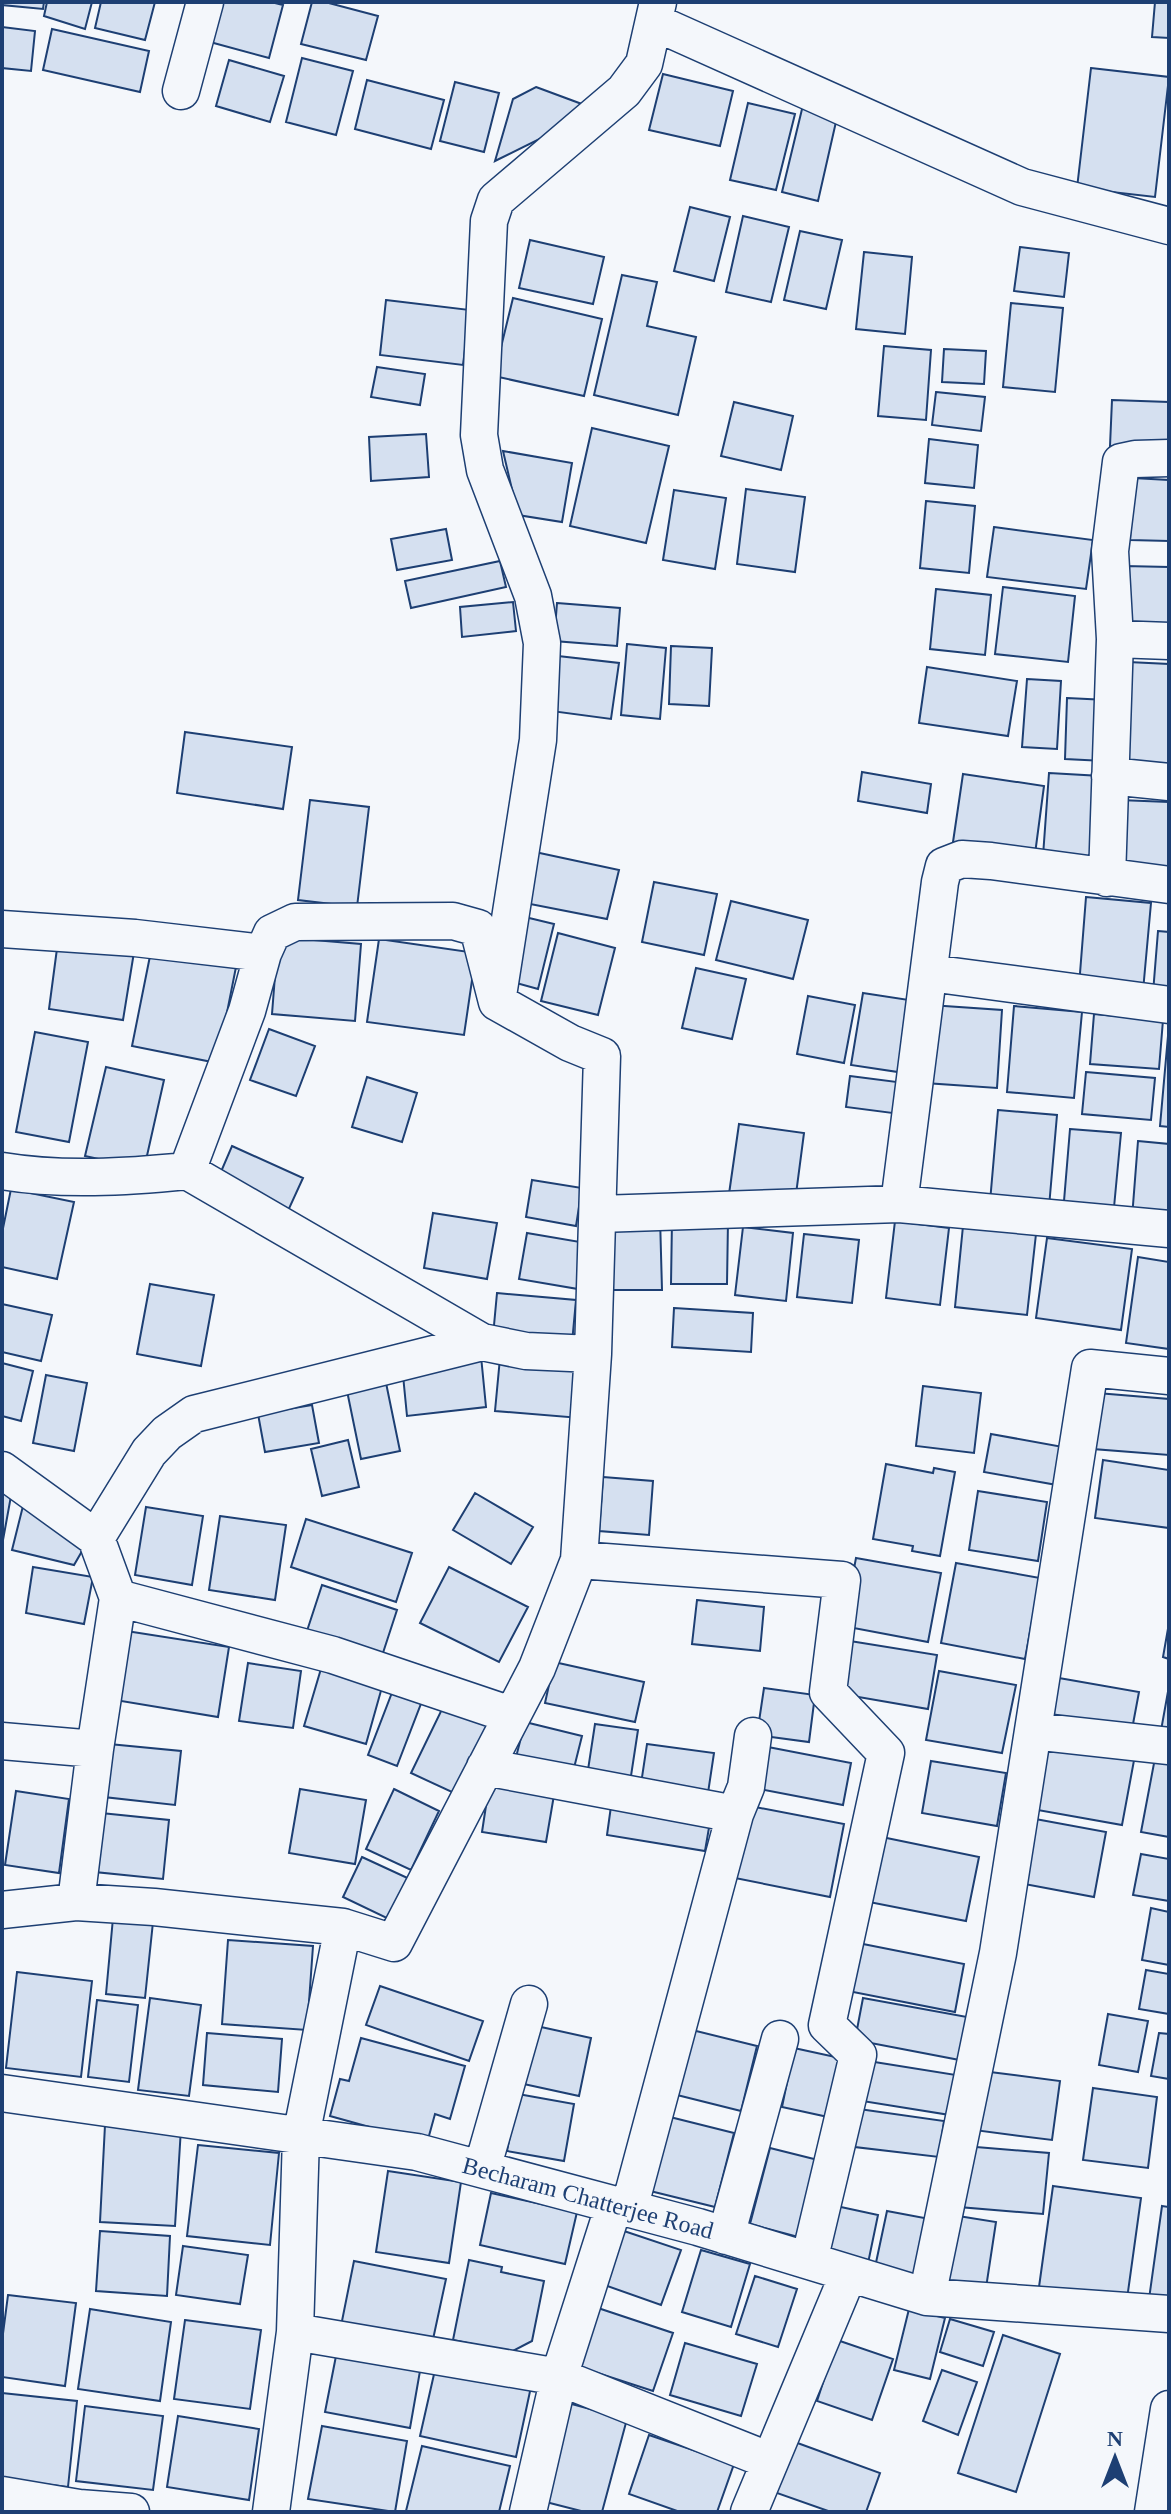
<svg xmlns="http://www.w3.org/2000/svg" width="1171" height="2514" font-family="'Times New Roman',serif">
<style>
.building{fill:#d5e0f0;stroke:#1d3f73;stroke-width:2}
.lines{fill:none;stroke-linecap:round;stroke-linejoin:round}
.street-casing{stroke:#1d3f73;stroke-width:39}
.street{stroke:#f4f7fb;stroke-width:36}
.labels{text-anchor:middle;stroke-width:6;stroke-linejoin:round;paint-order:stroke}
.street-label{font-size:24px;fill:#1d3f73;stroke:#f4f7fb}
</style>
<rect width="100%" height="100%" fill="#f4f7fb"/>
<!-- building -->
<path class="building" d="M2,2H44L43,9L2,5Z
M47,2H92L85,29L44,16Z
M101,2H155L145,40L95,28Z
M221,2H271L283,5L269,58L210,42Z
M312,2H325L378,16L366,60L301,44Z
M1155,2H1169V38L1152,37Z
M2,27L35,31L31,71L2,68Z
M52,29L149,51L140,92L43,70Z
M302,58L353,71L336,135L286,122Z
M229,60L284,76L270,122L216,106Z
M1091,68L1169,77L1155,197L1077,188Z
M663,74L733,91L720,146L649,130Z
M367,80L444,100L431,149L355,129Z
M455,82L499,93L484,152L440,141Z
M536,87L598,110L495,161L513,99Z
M748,103L795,114L776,190L730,180Z
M803,105L838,113L818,201L782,192Z
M690,207L730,217L714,281L674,271Z
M743,216L789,227L771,302L726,292Z
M800,231L842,240L826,309L784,300Z
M530,240L604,257L593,304L519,288Z
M1020,247L1069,253L1064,297L1014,291Z
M864,252L912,257L905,334L856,329Z
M622,275L657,282L647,326L696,337L678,415L594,395Z
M513,298L602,319L584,396L494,376Z
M386,300L470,310L463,365L380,355Z
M1011,303L1063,308L1055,392L1003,387Z
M884,346L931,350L926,420L878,416Z
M944,349L986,351L984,384L942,382Z
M377,367L425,374L420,405L371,397Z
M936,392L985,397L981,431L932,425Z
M1112,400L1169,402V448L1110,446Z
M734,402L793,416L781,470L721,456Z
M592,428L669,446L646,543L570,526Z
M426,434L429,477L371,481L369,437Z
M929,439L978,445L974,488L925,483Z
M503,451L572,463L562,522L518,515Z
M1133,478L1169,480V541L1130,540Z
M746,489L805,497L795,572L737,564Z
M674,490L726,498L715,569L663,560Z
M926,501L975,506L969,573L920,568Z
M994,527L1093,540L1086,589L987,577Z
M446,529L452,560L397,570L391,539Z
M500,561L506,587L411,608L405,581Z
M1124,566L1169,567V625L1122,623Z
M1003,587L1075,596L1068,662L995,654Z
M936,589L991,595L985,655L930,649Z
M513,602L516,631L462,637L460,607Z
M557,603L620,608L617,646L554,641Z
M627,644L666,648L660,719L621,715Z
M671,646L712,648L709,706L669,704Z
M558,656L619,663L611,719L551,711Z
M1128,662L1169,664V768L1124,766Z
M927,667L1017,681L1008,736L919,723Z
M1027,679L1061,681L1057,749L1022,747Z
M1067,698L1107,700L1104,761L1065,759Z
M185,732L292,747L283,809L177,793Z
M862,772L931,784L927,813L858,801Z
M1049,773L1101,776L1095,860L1043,856Z
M963,774L1044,786L1035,854L953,842Z
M310,800L369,807L357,907L298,900Z
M1119,800L1169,802V878L1116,876Z
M535,852L619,870L607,919L525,903Z
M654,882L717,894L704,955L642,942Z
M1086,897L1151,903L1143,991L1079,986Z
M731,901L808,920L793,979L716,960Z
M525,917L554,924L538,989L509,981Z
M1158,931L1169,932V994L1153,993Z
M558,933L615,948L598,1015L541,1001Z
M278,937L361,944L355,1021L272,1014Z
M379,939L476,953L464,1035L367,1022Z
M58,941L134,952L123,1020L49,1009Z
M151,951L236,967L217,1063L132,1046Z
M696,968L746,979L732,1039L682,1028Z
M863,993L909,1000L898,1072L851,1065Z
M808,996L855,1005L844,1063L797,1054Z
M930,1005L1002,1010L997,1088L925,1083Z
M1014,1006L1082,1012L1074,1098L1007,1092Z
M1094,1014L1163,1020L1159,1069L1090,1064Z
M269,1029L315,1046L296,1096L250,1080Z
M35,1032L88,1042L69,1142L16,1132Z
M1168,1036H1169V1127L1160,1126Z
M106,1067L164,1080L144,1169L85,1156Z
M1086,1072L1155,1078L1151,1120L1082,1114Z
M850,1076L905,1083L900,1114L846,1107Z
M367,1077L417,1093L402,1142L352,1127Z
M998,1110L1057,1115L1049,1207L990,1202Z
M739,1124L804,1133L795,1202L729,1194Z
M1070,1129L1121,1133L1113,1218L1063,1213Z
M1138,1141L1169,1144V1221L1132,1218Z
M232,1146L303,1178L287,1213L217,1181Z
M532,1180L582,1188L576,1226L526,1217Z
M11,1189L74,1202L57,1279L2,1267V1233Z
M433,1213L497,1223L487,1279L424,1268Z
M660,1217L662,1290H612L611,1218Z
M672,1220L728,1221L727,1284H671Z
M895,1221L949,1228L940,1305L886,1298Z
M963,1226L1036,1234L1027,1315L955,1307Z
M743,1227L793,1233L786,1301L735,1295Z
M527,1233L586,1243L578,1289L519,1279Z
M804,1234L859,1240L852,1303L797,1297Z
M1047,1238L1132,1249L1121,1330L1036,1318Z
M1138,1257L1169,1262V1349L1126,1343Z
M150,1284L214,1295L201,1366L137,1354Z
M497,1293L576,1300L572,1343L493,1336Z
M2,1304L52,1315L41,1361L2,1352Z
M674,1308L753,1313L751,1352L672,1347Z
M481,1356L486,1407L407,1416L402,1365Z
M500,1358L585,1366L580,1418L495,1411Z
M2,1363L33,1371L21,1421L2,1416Z
M46,1375L87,1383L74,1451L33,1443Z
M385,1378L400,1451L361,1459L346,1386Z
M923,1386L981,1393L974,1453L916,1446Z
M1097,1393L1169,1399V1455L1093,1449Z
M312,1405L319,1443L265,1452L258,1414Z
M991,1434L1063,1447L1057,1485L984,1472Z
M348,1440L359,1487L322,1496L311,1449Z
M1103,1460L1169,1470V1528L1095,1518Z
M886,1464L933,1473L934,1468L955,1472L940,1556L912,1551L913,1546L873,1539Z
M603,1477L653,1481L649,1535L599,1531Z
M2,1483L13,1485L3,1540H2Z
M978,1491L1047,1502L1038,1561L969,1550Z
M475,1493L533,1527L511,1564L453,1530Z
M25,1498L89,1539L74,1565L12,1550Z
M146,1507L203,1516L192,1585L135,1575Z
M220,1516L286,1525L275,1600L209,1590Z
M306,1519L412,1553L396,1602L291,1567Z
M856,1558L941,1573L928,1642L843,1626Z
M956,1563L1040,1578L1025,1659L941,1643Z
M33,1567L93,1577L84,1624L26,1613Z
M449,1567L528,1607L499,1662L420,1623Z
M322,1585L397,1610L380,1662L305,1637Z
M697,1600L764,1607L760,1651L692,1644Z
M1169,1623V1659L1163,1657Z
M120,1630L229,1647L218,1717L109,1699Z
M850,1641L937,1655L928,1709L841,1694Z
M323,1662L384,1680L366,1744L304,1726Z
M554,1662L644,1682L635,1722L545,1703Z
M248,1663L301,1671L293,1728L239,1721Z
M939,1671L1016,1685L1002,1753L926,1740Z
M1059,1678L1139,1692L1130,1740L1050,1725Z
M1169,1686V1737L1160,1736Z
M764,1688L815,1695L809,1742L757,1735Z
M393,1690L422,1701L397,1766L368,1755Z
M445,1703L488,1723L454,1793L411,1773Z
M525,1722L582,1736L571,1780L514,1765Z
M595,1724L638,1730L629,1789L586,1783Z
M1044,1738L1135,1755L1122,1825L1032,1809Z
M109,1744L181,1751L175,1805L104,1797Z
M647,1744L714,1753L708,1793L641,1784Z
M768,1747L851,1763L843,1805L759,1789Z
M1155,1758L1169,1761V1837L1141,1832Z
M931,1761L1006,1773L997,1826L922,1813Z
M489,1786L554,1795L546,1842L482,1832Z
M300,1789L366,1800L355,1864L289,1853Z
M394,1789L439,1811L411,1870L366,1849Z
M16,1791L69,1799L59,1873L5,1865Z
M612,1799L711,1816L705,1851L607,1835Z
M750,1806L844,1824L830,1897L735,1878Z
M101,1813L169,1820L163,1879L95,1872Z
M1030,1818L1106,1832L1094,1897L1019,1883Z
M877,1836L979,1857L966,1921L864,1901Z
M1141,1854L1169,1859V1901L1133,1895Z
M362,1857L414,1881L395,1922L343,1897Z
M1151,1908L1169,1912V1965L1142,1960Z
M113,1918L153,1922L145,1998L106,1994Z
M228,1940L313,1946L307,2030L222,2024Z
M858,1943L964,1964L955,2012L848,1991Z
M1146,1970L1169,1974V2014L1139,2009Z
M17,1972L92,1981L81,2077L6,2068Z
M380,1986L483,2021L469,2061L366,2025Z
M150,1998L201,2005L189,2096L138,2090Z
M863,1998L978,2019L970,2062L855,2040Z
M97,2000L138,2005L129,2082L88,2077Z
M1108,2014L1148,2021L1138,2072L1099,2065Z
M532,2025L591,2038L579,2096L519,2083Z
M688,2029L757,2046L741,2111L673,2094Z
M207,2033L282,2039L278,2092L203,2085Z
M1159,2033L1169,2034V2079L1151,2076Z
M361,2038L465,2066L450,2119L435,2114L427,2143L330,2116L340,2079L349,2081Z
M794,2048L840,2058L828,2117L782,2107Z
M862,2060L956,2075L950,2115L856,2100Z
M982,2071L1060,2081L1052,2140L974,2130Z
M1093,2088L1157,2097L1148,2168L1083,2160Z
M518,2094L574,2104L564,2161L507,2151Z
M859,2109L944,2121L939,2157L855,2147Z
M662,2115L734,2133L715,2207L642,2189Z
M105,2125L181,2128L175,2226L100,2222Z
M198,2145L279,2153L270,2245L187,2236Z
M964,2146L1049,2153L1043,2214L959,2207Z
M770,2148L822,2161L802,2238L750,2224Z
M388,2171L461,2182L449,2263L376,2252Z
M1053,2186L1141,2198L1127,2299L1039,2287Z
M491,2193L577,2212L565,2264L480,2245Z
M827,2204L878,2215L867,2268L816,2257Z
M1162,2206L1169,2207V2301L1149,2299Z
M887,2211L935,2220L922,2282L874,2272Z
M952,2215L996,2222L986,2288L942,2282Z
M615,2228L681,2250L661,2305L596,2282Z
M100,2231L170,2236L167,2296L96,2291Z
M183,2246L248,2255L240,2304L176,2295Z
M701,2250L750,2264L731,2327L682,2312Z
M469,2260L502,2267L501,2272L544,2281L532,2341L511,2352L453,2340Z
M354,2261L446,2279L432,2344L341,2326Z
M755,2276L797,2289L778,2347L736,2334Z
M8,2295L76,2303L65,2386L2,2377V2341Z
M595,2307L673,2333L653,2391L576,2366Z
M90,2309L171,2322L160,2401L78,2389Z
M909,2309L945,2318L930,2379L894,2370Z
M950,2319L994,2332L983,2366L940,2352Z
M185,2320L261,2330L250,2409L174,2399Z
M1003,2335L1060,2354L1016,2492L958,2473Z
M837,2340L893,2359L872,2420L817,2401Z
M685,2343L757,2364L741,2416L670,2395Z
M336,2356L420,2371L410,2428L325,2412Z
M437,2361L532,2382L516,2457L420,2436Z
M942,2370L977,2382L958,2435L923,2421Z
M2,2393L77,2401L68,2487L2,2479Z
M568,2403L627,2419L602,2512H585L542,2501Z
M85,2406L163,2416L153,2490L76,2481Z
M178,2416L259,2429L249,2500L167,2487Z
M322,2426L407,2441L395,2512L308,2499Z
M649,2435L734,2464L717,2512H680L629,2494Z
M792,2441L880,2473L866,2512H831L774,2492Z
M422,2446L510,2466L499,2512L406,2511Z"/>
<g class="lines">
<defs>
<path id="street" d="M654,22L1022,187L1169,226
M181,91L205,2
M1169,458L1135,459L1121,462L1110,551L1115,639L1169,641
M1110,776L1169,782
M1107,878L1115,639
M1169,885L991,861L962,859L944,866L940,882L899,1204L1169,1229
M2,929L135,938L263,953
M930,973L1169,1005
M497,1002L538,740L542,643L533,596L485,470L479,435L489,221L496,200L624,91L644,64L658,2
M2,1171C62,1181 126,1177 187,1171L482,1342L526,1351L593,1354L579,1560L537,1668L394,1943L343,1927
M187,1171L247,1011L263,953L272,933L295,922L453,921L478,928L497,1002L570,1043L602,1056L593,1354
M599,1214L899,1204
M2,1470L96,1538L118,1598L95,1749L76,1902L154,1907L343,1927L301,2136L295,2332L271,2512
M96,1538L149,1452L167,1433L194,1414L482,1342
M579,1560L842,1580L828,1692L886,1753L827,2025L858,2055L809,2261
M118,1598L333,1655L511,1715
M1033,1731L1169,1746
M2,1741L95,1749
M485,1767L735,1814
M2,1910L76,1902
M2,2093L417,2152L698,2227L927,2297L1169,2314
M482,2169L529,2004
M629,2209L735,1814L746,1787L753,1736
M726,2236L780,2039
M927,2297L998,1953L1090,1368L1169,1376
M295,2332L559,2377L770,2461
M2,2495L79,2508L131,2512
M528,2512L559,2377L614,2205
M749,2512L848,2275
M1153,2512L1169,2409"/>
</defs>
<!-- street casing -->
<use href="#street" class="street-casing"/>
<!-- street -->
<use href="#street" class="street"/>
</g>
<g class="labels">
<!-- street labels -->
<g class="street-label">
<text transform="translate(588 2198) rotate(15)" y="8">Becharam Chatterjee Road</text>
</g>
</g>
<!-- border -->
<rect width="1171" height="2514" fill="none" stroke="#1d3f73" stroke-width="8"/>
<!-- north arrow -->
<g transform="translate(1115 2458)" stroke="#f4f7fb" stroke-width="6" paint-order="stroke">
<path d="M0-6L14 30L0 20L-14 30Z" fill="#1d3f73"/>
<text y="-12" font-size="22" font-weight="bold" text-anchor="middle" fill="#1d3f73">N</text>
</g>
</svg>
